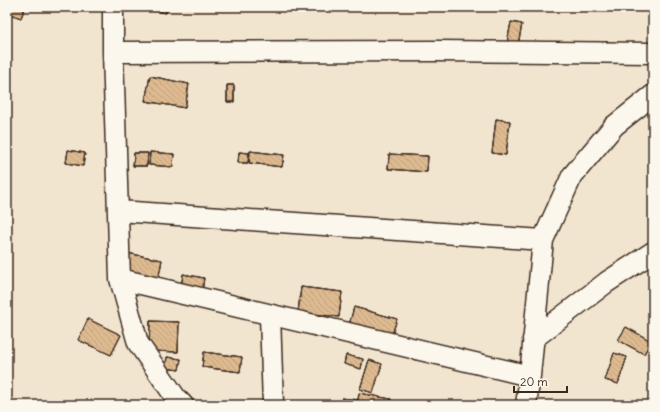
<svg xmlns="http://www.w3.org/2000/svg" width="660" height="412" font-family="Delius,sans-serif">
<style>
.building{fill:url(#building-back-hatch);stroke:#3b2a1e}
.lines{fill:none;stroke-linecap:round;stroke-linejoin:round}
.street-casing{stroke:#3b2a1e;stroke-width:23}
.street{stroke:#fbf7ec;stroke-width:20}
</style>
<defs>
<pattern id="building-back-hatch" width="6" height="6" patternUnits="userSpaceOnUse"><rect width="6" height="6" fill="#deba90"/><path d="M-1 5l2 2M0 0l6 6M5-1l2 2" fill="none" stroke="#bfa07c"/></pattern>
</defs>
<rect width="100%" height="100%" fill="#f2e5d0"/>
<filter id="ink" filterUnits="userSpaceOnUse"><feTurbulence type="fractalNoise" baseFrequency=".025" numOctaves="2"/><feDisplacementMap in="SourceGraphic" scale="8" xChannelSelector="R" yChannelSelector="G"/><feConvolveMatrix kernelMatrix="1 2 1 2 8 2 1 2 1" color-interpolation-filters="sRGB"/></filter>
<g filter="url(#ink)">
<!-- building -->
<path class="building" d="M7,7H25L21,18L7,13Z
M7,7H25L21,18L7,13Z
M7,7H25L21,18L7,13Z
M146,7H167L166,13L145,9Z
M146,7H167L166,13L145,9Z
M146,7H167L166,13L145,9Z
M511,22L522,24L518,45L507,43Z
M511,22L522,24L518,45L507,43Z
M511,22L522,24L518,45L507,43Z
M150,76L189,84L185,108L145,101Z
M150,76L189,84L185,108L145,101Z
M150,76L189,84L185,108L145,101Z
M227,85H234V102H227Z
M227,85H234V102H227Z
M227,85H234V102H227Z
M496,119L510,121L506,155L492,153Z
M496,119L510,121L506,155L492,153Z
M496,119L510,121L506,155L492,153Z
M68,150L85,153L83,166L66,163Z
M68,150L85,153L83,166L66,163Z
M68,150L85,153L83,166L66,163Z
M250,151L284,155L282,167L249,163Z
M250,151L284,155L282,167L249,163Z
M250,151L284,155L282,167L249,163Z
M150,152L174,154L173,167L149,165Z
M150,152L174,154L173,167L149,165Z
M150,152L174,154L173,167L149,165Z
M239,152L249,153L248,163H238Z
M239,152L249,153L248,163H238Z
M239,152L249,153L248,163H238Z
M134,153H148L147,166H133Z
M134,153H148L147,166H133Z
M134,153H148L147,166H133Z
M389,154L428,156L427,172L388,169Z
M389,154L428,156L427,172L388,169Z
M389,154L428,156L427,172L388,169Z
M127,253L162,260L158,281L123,274Z
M127,253L162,260L158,281L123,274Z
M127,253L162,260L158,281L123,274Z
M183,274L204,278L202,292L181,288Z
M183,274L204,278L202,292L181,288Z
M183,274L204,278L202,292L181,288Z
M301,287L342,292L339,317L298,312Z
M301,287L342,292L339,317L298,312Z
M301,287L342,292L339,317L298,312Z
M354,307L397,319L391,338L349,325Z
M354,307L397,319L391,338L349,325Z
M354,307L397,319L391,338L349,325Z
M88,319L121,335L111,355L78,340Z
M88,319L121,335L111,355L78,340Z
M88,319L121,335L111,355L78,340Z
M150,321L179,322L178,352L149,351Z
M150,321L179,322L178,352L149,351Z
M150,321L179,322L178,352L149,351Z
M626,327L651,341L644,354L618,340Z
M626,327L651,341L644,354L618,340Z
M626,327L651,341L644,354L618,340Z
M204,352L242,357L240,372L202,367Z
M204,352L242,357L240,372L202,367Z
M204,352L242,357L240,372L202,367Z
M614,353L627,357L618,384L605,380Z
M614,353L627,357L618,384L605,380Z
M614,353L627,357L618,384L605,380Z
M346,355L363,359L361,369L344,364Z
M346,355L363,359L361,369L344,364Z
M346,355L363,359L361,369L344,364Z
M167,357L181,359L179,370L165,368Z
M167,357L181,359L179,370L165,368Z
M167,357L181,359L179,370L165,368Z
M369,360L382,364L373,393L360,389Z
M369,360L382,364L373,393L360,389Z
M369,360L382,364L373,393L360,389Z
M359,393L391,399L390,405H358Z
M359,393L391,399L390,405H357Z
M359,393L391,399L390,405H357Z
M342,398L358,400V405H342Z
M342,398L358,400V405H342Z
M342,398L358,400V405H342Z
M318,403L338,405H318Z
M318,403L338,405H318Z
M318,403L338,405H318Z"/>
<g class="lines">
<defs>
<path id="street" d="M113,7V52L120,279L138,343L176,398L183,405
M113,52L438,51L653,53
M119,211L543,240L572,176L614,126L653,95
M120,279L530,376
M270,315L273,405
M533,339L607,282L653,252
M526,405L530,376L543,240"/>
</defs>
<!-- street casing -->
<use href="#street" class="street-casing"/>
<!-- street -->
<use href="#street" class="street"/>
</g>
</g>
<!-- margin -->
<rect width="660" height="412" fill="none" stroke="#fbf7ec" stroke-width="24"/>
<rect x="12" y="12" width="636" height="388" fill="none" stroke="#3b2a1e" stroke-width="1.5" filter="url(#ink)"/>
<!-- scale -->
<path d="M514 386v6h53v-6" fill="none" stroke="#3b2a1e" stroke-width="2"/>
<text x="520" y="386" font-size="12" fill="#3b2a1e" stroke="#fbf7ec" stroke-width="3" paint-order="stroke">20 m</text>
</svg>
